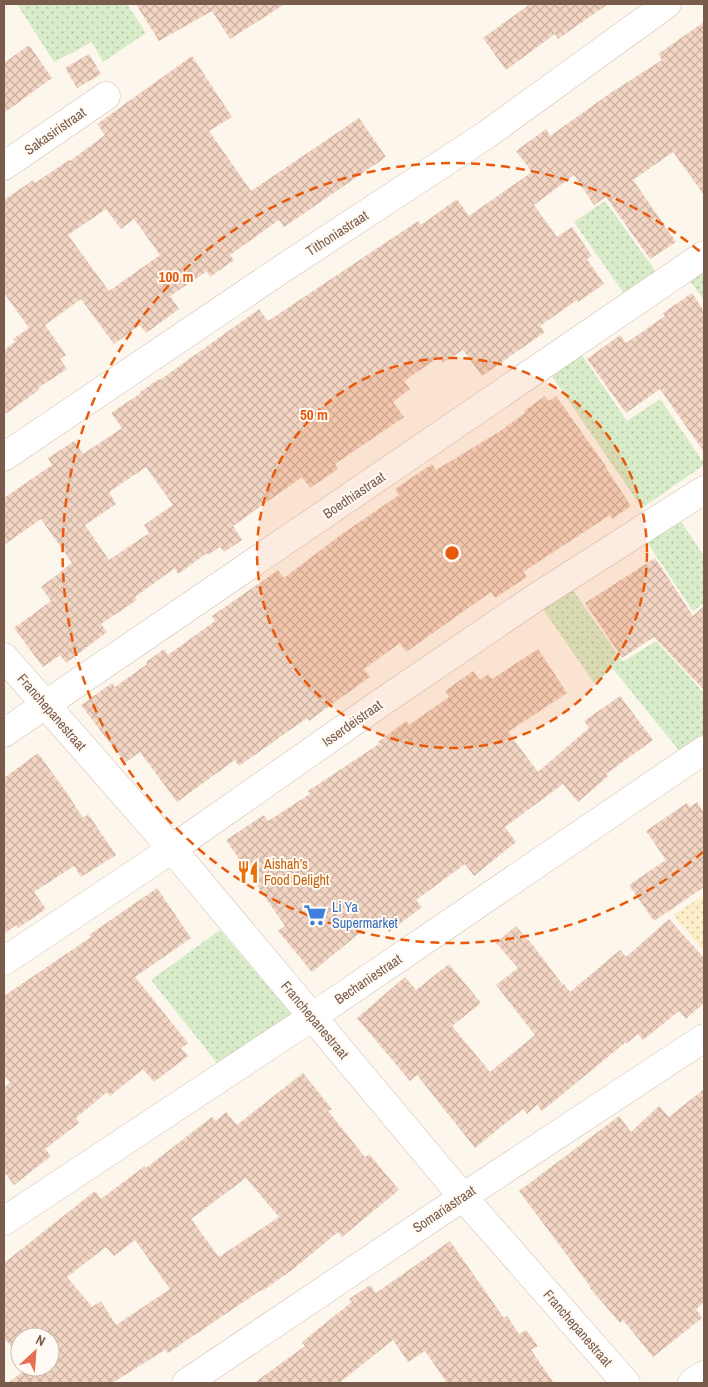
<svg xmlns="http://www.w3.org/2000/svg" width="708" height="1387" font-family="'Archivo Narrow',sans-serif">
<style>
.grass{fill:url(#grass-dots)}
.sand{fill:url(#sand-dots)}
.building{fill:url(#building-cross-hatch);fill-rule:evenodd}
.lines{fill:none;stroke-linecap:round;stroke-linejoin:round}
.minor-casing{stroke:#d1beb0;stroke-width:29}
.minor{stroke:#fff;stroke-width:28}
.ring{fill:none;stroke:#e8590c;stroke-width:2.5;stroke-dasharray:9 6}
.labels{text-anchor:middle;stroke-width:4;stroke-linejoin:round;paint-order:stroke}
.street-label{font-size:14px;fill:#7a5c4d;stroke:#fffaf3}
.food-label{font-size:14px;fill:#c56008;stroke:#fffaf3;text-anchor:start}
.shop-label{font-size:14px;fill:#366cbe;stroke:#fffaf3;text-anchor:start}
.centre{fill:#e8590c;stroke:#fffaf3;stroke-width:2.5}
.ring-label{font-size:15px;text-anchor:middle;font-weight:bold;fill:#e8590c;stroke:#fffaf3;stroke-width:4;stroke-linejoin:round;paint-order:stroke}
</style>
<defs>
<pattern id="grass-dots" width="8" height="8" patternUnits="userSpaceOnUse" patternTransform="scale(1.25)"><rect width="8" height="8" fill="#d8ecc9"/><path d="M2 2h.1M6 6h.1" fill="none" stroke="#b4c2a5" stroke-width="1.8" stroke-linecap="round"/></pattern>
<pattern id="sand-dots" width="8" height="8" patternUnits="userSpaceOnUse" patternTransform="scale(1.25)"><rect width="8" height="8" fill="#fcefc7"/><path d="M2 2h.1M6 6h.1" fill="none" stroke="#d1c5a4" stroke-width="1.8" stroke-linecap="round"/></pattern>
<pattern id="building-cross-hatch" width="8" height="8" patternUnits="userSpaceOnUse" patternTransform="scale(1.25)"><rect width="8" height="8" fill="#f3d5c3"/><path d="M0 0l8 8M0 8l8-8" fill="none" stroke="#cab0a1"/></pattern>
</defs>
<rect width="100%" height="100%" fill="#fdf6ec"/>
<!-- grass -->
<path class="grass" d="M17,4H127L146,33L103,62L92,42L54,62Z
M605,201L659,276L627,298L574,222Z
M704,264V301L687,276Z
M580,352L627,421L660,399L704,463V465L642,508L549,372Z
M678,517L704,556V603L693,611L645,539Z
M573,590L623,662L656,641L704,693V737L681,753L613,669L594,683L543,609Z
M220,930L291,1014L284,1027L221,1068L151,980Z"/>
<!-- sand -->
<path class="sand" d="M704,895V951L673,915Z"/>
<!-- building -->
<path class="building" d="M136,4H285L230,39L212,11L159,41Z
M530,4H608L558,39L555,34L506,70L483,38Z
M704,22V195L673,152L633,180L676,242L650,259L606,197L594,205L574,175L534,205L557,237L572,227L592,256L587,259L604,284L578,302L577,300L540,326L545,332L482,376L463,350L443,363L439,357L404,381L410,389L393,402L404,417L335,464L338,469L310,488L302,477L233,526L242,540L224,552L220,547L208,555L207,553L178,574L175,568L135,597L137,600L101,624L107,632L66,663L60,655L43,667L14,628L51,601L41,587L72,563L41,519L4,545V498L52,465L48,458L74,441L83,454L122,428L111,413L141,393L140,392L159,379L160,380L259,309L268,321L418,221L421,225L457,199L469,216L532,172L516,151L546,129L550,136L609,94L662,60L658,54ZM146,467L173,505L144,525L149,533L109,560L85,525L116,504L109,492Z
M29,45L52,78L4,113V63Z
M89,54L101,74L77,88L65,68Z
M192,56L232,117L209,131L251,191L359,118L386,157L284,227L279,220L230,255L234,260L210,277L207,271L170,296L179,309L146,333L140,325L114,344L81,299L45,325L66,355L60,359L67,369L38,388L39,390L4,415V350L15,342L13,339L29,328L4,293V200L33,180L35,183L69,160L70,161L105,135L97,124ZM106,209L121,229L134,219L160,255L109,291L68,235Z
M692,293L704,311V452L660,389L626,413L587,359L620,335L626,343L665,316L663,313Z
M545,396L549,401L556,396L607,468H606L631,506L612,519L610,515L523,572L527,577L495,598L491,592L406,652L400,643L364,669L370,677L335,702L309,721L307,718L239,766L235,760L177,802L140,752L125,763L81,705L112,683L115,687L147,664L146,662L164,649L168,655L215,621L212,616L278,570L284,578L342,534L399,495L395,489L432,464L436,470L499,432L525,413L524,411Z
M655,558L693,616L704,606V690L654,637L622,658L585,603Z
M538,649L567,693L508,732L538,772L589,728L584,721L620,696L653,740L606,774L608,776L578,802L563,784L505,827L516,842L474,876L465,864L416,900L422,907L389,932L378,918L312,972L278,931L285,926L226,840L264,815L268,821L310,794L308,791L379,744L378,742L406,721L409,725L449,697L445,691L473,671L480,680L488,674L492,679Z
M38,753L64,789L83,818L88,814L116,855L81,877L74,866L34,892L46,909L18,928L16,925L4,934V778Z
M697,802L704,813V887L654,921L629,885L666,860L646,831L687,803L690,807Z
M157,888L191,938L135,977L188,1043L181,1048L188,1056L154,1082L143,1069L110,1096L107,1092L76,1118L79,1123L45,1149L51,1156L14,1185L4,1172V1088L10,1082L4,1075V996L91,937L89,935Z
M669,919L704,958V1003L686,1019L679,1011L643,1040L638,1034L627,1043L626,1042L542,1111L537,1105L527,1114L523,1109L475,1148L417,1075L410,1081L357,1018L405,977L416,990L449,964L481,1003L452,1026L490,1072L535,1035L496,985L518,968L496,943L516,926L531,943L563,985L564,984L570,992L620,950L626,957Z
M303,1073L332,1109L328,1111L365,1157L369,1154L399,1190L342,1237L338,1232L292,1270L262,1291L261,1290L168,1353L165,1350L112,1383H8L29,1367H50V1337H20V1357L4,1338V1263L95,1191L101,1199L145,1166L146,1168L212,1117L216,1121L226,1112L237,1125ZM246,1178L279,1217L219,1257L191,1219ZM135,1240L170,1289L116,1325L101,1301L92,1307L67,1277L106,1247L114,1256Z
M704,1089V1302L696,1309L702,1318L653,1357L623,1320L620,1323L589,1287L590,1286L519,1191L619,1116L631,1132L659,1106L669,1117Z
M450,1241L504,1318L507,1316L519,1334L526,1330L538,1346L531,1350L554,1383H447L425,1351L408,1362L393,1340L339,1383H254L305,1346L302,1342L352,1302L349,1299L370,1285L376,1293Z"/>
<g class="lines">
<defs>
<path id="minor" d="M4,166L106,96
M4,457L282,269L486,135L667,4
M4,657L172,849L463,1197L626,1383
M4,733L704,255
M4,961L172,849L382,702L538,596L704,490
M4,1221L312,1017L704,750
M186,1383L463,1197L704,1038
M692,1383L704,1375"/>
</defs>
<!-- minor casing -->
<use href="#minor" class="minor-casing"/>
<!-- minor -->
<use href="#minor" class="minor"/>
</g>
<!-- distance rings -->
<circle cx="452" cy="553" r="195" fill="#e8590c" fill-opacity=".12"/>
<g class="ring">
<circle cx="452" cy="553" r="195"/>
<path d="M703 852A390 390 0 1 1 703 254"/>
</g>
<!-- icons -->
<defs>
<symbol id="restaurant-bare" viewBox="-9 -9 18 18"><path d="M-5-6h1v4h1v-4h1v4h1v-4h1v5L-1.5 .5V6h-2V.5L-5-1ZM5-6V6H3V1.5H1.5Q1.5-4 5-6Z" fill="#e8710a" stroke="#fffaf3" stroke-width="2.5" paint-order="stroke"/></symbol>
<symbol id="supermarket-bare" viewBox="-9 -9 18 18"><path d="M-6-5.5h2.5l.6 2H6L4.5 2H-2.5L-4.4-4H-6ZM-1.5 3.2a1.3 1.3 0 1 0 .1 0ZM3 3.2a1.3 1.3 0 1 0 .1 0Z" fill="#3f7fe0" stroke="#fffaf3" stroke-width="2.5" paint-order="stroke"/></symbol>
</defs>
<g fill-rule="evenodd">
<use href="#restaurant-bare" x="232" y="856" width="32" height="32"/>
<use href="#supermarket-bare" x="299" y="899" width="32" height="32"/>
</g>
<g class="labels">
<!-- street labels -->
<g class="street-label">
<text transform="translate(55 131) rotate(-35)" y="5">Sakasiristraat</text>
<text transform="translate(337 233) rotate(-33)" y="5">Tithoniastraat</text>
<text transform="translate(354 495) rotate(-34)" y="5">Boedhiastraat</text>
<text transform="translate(52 712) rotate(49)" y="5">Franchepanestraat</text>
<text transform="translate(352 723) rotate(-35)" y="5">Isserdeistraat</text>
<text transform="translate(368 979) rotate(-34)" y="5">Bechaniestraat</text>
<text transform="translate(315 1020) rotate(50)" y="5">Franchepanestraat</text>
<text transform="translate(444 1209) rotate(-34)" y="5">Somariastraat</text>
<text transform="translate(578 1328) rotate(49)" y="5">Franchepanestraat</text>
</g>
<!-- food labels -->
<g class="food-label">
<text x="264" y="869">Aishah’s<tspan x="264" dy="16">Food Delight</tspan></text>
</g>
<!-- shop labels -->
<g class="shop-label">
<text x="332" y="912">Li Ya<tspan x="332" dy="16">Supermarket</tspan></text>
</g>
</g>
<circle cx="452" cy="553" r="8" class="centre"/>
<g class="ring-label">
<text x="176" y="282">100 m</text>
<text x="314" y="420">50 m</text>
</g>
<!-- border -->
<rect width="708" height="1387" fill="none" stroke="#7a5c4d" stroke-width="10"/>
<!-- north arrow -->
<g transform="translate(35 1352) rotate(26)"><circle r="24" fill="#fffaf3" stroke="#cabbb1"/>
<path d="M0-4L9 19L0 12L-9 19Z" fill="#e76f51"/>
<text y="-8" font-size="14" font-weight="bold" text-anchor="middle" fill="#7a5c4d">N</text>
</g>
</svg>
